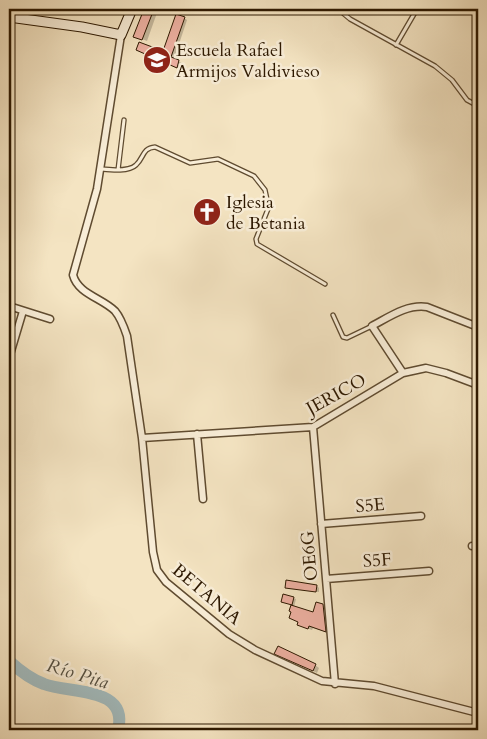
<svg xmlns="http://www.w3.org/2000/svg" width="487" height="739" font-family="Cardo,serif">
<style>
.shadow{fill:#0003}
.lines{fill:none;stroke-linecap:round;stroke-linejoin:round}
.river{stroke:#a2bbbe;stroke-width:12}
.building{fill:#ecafa0;stroke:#2d1800}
.lane-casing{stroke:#5f4b30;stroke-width:5.5}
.street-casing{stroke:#5f4b30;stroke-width:9}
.secondary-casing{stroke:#2d1800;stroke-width:11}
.lane{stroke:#f8edd7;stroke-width:3}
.street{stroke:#f8edd7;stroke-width:6}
.secondary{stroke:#f8edd7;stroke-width:9}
.labels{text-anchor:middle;stroke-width:5;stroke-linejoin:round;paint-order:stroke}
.poi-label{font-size:18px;fill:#2d1800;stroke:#f8edd7;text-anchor:start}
.street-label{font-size:18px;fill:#2d1800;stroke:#f8edd7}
.water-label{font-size:19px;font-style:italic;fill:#565142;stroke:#f8edd7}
</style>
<rect width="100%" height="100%" fill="#f4e4c2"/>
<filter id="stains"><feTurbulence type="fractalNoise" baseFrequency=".004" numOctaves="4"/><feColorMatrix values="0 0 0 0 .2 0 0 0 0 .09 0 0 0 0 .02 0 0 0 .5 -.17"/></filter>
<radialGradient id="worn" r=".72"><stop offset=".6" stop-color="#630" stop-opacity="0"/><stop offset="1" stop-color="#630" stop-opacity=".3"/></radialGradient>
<!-- shadow -->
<path class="shadow" d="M145,9L158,10L147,41L135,36Z
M196,9H209L203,12Z
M184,18L187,20L174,59L182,63L180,69L173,66L164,53Z
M317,586L319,588V592L286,587Z
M293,598L296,599L294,607L314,614L323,605L327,607L329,633L313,628L312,630L303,627L290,610Z
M280,655L315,665L319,668L317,673Z"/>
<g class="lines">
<!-- river -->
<path class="river" d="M9,661C20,671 30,679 44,684C70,694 129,686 118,730"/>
</g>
<!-- building -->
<path class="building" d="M144,9H154L142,40L133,37Z
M176,14L185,17L171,57L179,60L177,68L136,50L139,42L163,51Z
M286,580L317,585L316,592L285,588Z
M283,594L294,597L292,605L281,602Z
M316,602L323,604L326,632L309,626L308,629L297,625L298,622L289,618L291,612L289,611L291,605L313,612Z
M278,646L316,664L313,671L274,654Z"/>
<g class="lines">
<defs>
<path id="lane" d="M338,9L350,19L435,66L452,80L467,100L478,106
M396,45L417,9
M101,169C111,170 129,172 136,165C144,158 142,148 155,147L190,163L218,159L254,176L265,190L268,204V209L256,239L257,244L325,284
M118,170L124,120
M333,315L343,337L347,338L372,326"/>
<path id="street" d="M121,35L97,189L73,275C78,294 102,298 115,311C121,318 124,327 127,336L142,438L153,552L157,570L166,582L229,634L255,650L322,681L374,686L478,713
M9,306L50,319
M9,358L23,311
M403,373L372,326C389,317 407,304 427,307L478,327
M313,427L335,684
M197,434L203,499
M142,438L313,427L403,373L426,368L446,373L478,385
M321,524L421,516
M472,546H478
M326,579L429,571"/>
<path id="secondary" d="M9,17L82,27L121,35L132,9"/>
</defs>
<!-- lane casing -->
<use href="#lane" class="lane-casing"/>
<!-- street casing -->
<use href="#street" class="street-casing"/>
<!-- secondary casing -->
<use href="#secondary" class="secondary-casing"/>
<!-- lane -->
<use href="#lane" class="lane"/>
<!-- street -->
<use href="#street" class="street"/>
<!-- secondary -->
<use href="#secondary" class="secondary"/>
</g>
<!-- icons -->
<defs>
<symbol id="school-disc" viewBox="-11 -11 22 22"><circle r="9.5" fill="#8f2418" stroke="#f8edd7"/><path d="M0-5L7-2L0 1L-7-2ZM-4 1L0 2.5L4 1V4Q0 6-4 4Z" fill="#fff"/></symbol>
<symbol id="church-disc" viewBox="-11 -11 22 22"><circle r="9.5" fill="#8f2418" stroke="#f8edd7"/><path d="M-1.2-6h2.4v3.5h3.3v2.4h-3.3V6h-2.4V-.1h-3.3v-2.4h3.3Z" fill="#fff"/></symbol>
</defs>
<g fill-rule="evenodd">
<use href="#school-disc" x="141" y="44" width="32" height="32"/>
<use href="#church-disc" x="191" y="196" width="32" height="32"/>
</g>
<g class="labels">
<!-- poi labels -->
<g class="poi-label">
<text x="176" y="56">Escuela Rafael<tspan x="176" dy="21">Armijos Valdivieso</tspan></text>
<text x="226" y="208">Iglesia<tspan x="226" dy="21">de Betania</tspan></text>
</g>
<!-- street labels -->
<g class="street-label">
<text transform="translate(336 394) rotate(-29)" y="6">JERICO</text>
<text transform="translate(370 505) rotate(-5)" y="6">S5E</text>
<text transform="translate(309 556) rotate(-95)" y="6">OE6G</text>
<text transform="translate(377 560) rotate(-4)" y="6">S5F</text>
<text transform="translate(207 594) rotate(40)" y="6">BETANIA</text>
</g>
<!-- water labels -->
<g class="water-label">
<text transform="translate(78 673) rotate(17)" y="7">Río Pita</text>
</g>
</g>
<!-- margin -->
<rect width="487" height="739" fill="none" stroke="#f4e4c2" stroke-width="30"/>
<rect x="10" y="10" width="467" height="719" fill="none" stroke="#2d1800" stroke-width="2.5"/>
<rect x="15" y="15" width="457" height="709" fill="none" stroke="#2d1800"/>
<rect width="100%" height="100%" filter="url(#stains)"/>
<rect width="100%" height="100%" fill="url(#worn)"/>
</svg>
